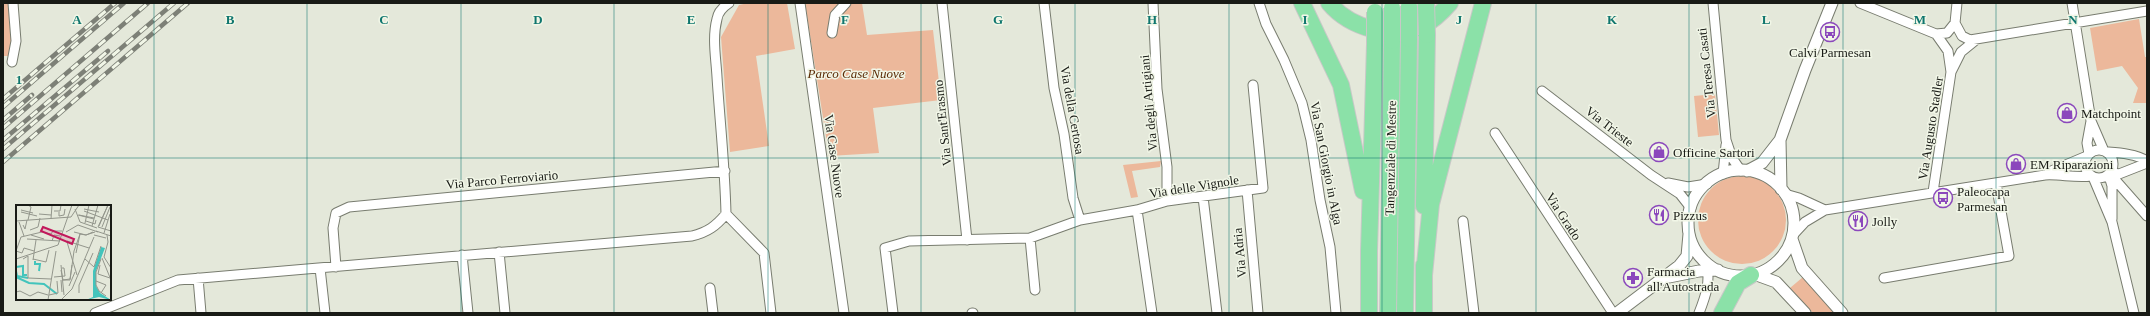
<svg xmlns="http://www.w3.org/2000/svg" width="2150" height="316" font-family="'Times New Roman',serif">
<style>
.green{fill:#ecb89b}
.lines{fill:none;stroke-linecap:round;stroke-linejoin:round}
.minor-casing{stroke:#787c6f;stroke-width:11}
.tertiary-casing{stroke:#787c6f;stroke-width:13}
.motorway-casing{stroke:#c8c8c7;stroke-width:18}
.minor{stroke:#fff;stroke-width:9}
.tertiary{stroke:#fff;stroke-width:11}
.motorway{stroke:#8be1a8;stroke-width:16}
.rail-casing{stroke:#7d8077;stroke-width:4.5}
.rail{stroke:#f1f6e7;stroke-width:3;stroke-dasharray:9;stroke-linecap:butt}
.motorway-bridge-casing{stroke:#c8c8c7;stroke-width:18;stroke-linecap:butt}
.motorway-bridge{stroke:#8be1a8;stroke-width:16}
.grid{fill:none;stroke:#0f766e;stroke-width:1;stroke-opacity:0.55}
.labels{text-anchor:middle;stroke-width:3;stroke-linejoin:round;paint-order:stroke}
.poi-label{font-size:13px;fill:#191b16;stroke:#f1f6e7;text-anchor:start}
.park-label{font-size:13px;font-style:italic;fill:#5b2a05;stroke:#f1f6e7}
.street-label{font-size:13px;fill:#191b16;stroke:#f1f6e7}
.inset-river{fill:none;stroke:#43c4bc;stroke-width:2}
.inset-road{fill:none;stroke:#93968c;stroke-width:1}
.view{fill:#c2185b;fill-opacity:0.15;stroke:#c2185b;stroke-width:2}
.inset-edge{fill:none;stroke:#191b16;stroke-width:2}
.grid-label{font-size:13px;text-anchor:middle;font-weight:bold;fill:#0f766e;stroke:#f1f6e7;stroke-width:3;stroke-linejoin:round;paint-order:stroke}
</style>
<rect width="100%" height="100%" fill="#e4e8da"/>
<!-- green -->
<path class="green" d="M3,3H11L13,32L10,56H3Z
M748,3H787L795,49L756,56L769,146L730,152L721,37L739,5Z
M805,3H862L867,35L933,30L941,100L873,108L879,153L829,156Z
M2139,19L2145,57H2147V103H2133L2138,88L2122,66L2097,71L2090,28Z
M1715,94L1719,135L1698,137L1694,96Z
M1161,161L1160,167L1132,171L1138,197L1131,198L1123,165Z
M1698 220a44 44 0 1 1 88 0a44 44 0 1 1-88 0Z
M1803,277L1835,313H1813L1790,288Z"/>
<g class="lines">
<defs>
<path id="minor" d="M800,3L844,313
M942,3L967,240
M1044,3L1054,88L1064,134L1073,198L1080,220
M1153,3L1157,89L1167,167V201
M1259,3L1266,24L1284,60L1302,103L1311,140L1320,200L1330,247L1336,313
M1713,3L1726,140L1732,158L1741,171
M1860,3L1936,34L1948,51L1951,72
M1957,3L1955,23L1962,36L1970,40L2147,11
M2072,3L2091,121L2104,151
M832,33L835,15L846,3
M1936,34L1947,33L1955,23
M12,62L16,41L13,3
M1542,91L1651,175L1680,194L1691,208
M1495,133L1613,313
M2085 164a14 14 0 1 1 28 0a14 14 0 1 1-28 0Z
M2107,152C2120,153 2136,154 2147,161
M2089,154L2087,143L2091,121
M2049,172L2087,156
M2111,172L2119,174L2147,163
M1723,174L1726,145
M2110,174L2147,216
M2109,176L2112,186V219
M2093,177L2112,222L2134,313
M1668,183L1688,187L1707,184
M1247,190L1258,313
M1933,192L1951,72L1961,52L1977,39
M1785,194L1799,198L1825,210
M1203,197L1217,313
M1137,210L1152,313
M726,214L764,253L771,313
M1463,221L1474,313
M1792,236L1805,222L1825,210L2045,175C2060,174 2075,178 2091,176
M1030,238L1035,290
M499,252L505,313
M462,255L468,313
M336,267L333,228L336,213L349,207L725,171
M320,268L325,313
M198,278L201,313
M1884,278L2009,256L1996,183
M710,288L713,313
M95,313L178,280L692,236C708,232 716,226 726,214C725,168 720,123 717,77C716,58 712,38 717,19C718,12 723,7 729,3
M893,313L885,248L909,241L1030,238L1080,220L1137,210L1167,201L1263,188L1253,85
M972,313H973
M1699,313C1706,295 1711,281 1706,262"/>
<path id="tertiary" d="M1688 223a53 53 0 1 1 106 0a53 53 0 1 1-106 0Z
M1747,171L1762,163L1780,140
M1781,189L1780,140L1805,70L1832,3
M1792,239L1802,268L1842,313
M1754,274L1776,282L1805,313
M1669,277L1699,271L1718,270
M1617,313L1679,266L1687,256L1689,234"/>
<path id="motorway" d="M1302,3L1341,85L1363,191
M1329,3C1350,28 1394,41 1424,25C1434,20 1443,11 1450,3
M1424,206L1427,35
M1424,275L1431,204L1483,3
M1369,313V251L1375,44
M1388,313L1392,41
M1405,313L1409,39
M1424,313V265
M1722,313L1738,283L1751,275"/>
</defs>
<!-- minor casing -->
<use href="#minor" class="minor-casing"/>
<!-- tertiary casing -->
<use href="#tertiary" class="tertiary-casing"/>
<!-- motorway casing -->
<use href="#motorway" class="motorway-casing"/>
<!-- minor -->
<use href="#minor" class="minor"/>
<!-- tertiary -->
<use href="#tertiary" class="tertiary"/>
<!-- motorway -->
<use href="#motorway" class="motorway"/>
<defs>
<path id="rail" d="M3,99L115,3
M3,107L124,3
M3,120L32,95
M3,128L148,3
M3,140L108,51
M3,149L174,3
M3,162L188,3"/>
</defs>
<!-- rail casing -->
<use href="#rail" class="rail-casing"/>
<!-- rail -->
<use href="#rail" class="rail"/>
<defs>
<path id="motorway-bridge" d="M1426,3L1427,35
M1409,39V6
M1392,41V8
M1375,44V12"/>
</defs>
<!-- motorway-bridge casing -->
<use href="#motorway-bridge" class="motorway-bridge-casing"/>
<!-- motorway-bridge -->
<use href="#motorway-bridge" class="motorway-bridge"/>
</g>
<!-- grid -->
<path class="grid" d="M154,3V313M307,3V313M461,3V313M614,3V313M768,3V313M921,3V313M1075,3V313M1229,3V313M1382,3V313M1536,3V313M1689,3V313M1843,3V313M1996,3V313M3,158H2147"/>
<!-- icons -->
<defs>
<symbol id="bus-ring" viewBox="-11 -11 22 22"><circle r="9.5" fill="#f1f6e7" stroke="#8b48bc" stroke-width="1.5"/><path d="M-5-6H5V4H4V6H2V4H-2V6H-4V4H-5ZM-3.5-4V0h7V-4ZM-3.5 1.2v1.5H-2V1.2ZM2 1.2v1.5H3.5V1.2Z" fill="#8b48bc"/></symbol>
<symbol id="shop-ring" viewBox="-11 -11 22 22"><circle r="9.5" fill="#f1f6e7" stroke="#8b48bc" stroke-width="1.5"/><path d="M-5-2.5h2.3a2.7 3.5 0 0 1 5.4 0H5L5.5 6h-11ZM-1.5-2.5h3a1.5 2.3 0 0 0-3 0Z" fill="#8b48bc"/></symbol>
<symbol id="restaurant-ring" viewBox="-11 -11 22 22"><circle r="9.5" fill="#f1f6e7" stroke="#8b48bc" stroke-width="1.5"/><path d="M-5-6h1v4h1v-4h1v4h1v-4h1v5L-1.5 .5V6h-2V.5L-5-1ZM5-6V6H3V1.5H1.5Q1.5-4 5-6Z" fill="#8b48bc"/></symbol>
<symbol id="pharmacy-ring" viewBox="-11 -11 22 22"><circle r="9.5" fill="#f1f6e7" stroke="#8b48bc" stroke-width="1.5"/><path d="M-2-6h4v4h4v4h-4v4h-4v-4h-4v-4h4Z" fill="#8b48bc"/></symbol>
</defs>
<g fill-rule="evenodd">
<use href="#bus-ring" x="1819" y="21" width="22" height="22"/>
<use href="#shop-ring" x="2056" y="102" width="22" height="22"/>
<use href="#shop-ring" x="1648" y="141" width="22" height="22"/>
<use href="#shop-ring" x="2005" y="153" width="22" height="22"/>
<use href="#bus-ring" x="1932" y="187" width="22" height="22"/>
<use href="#restaurant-ring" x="1648" y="204" width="22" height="22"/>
<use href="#restaurant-ring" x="1847" y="210" width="22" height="22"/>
<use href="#pharmacy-ring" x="1622" y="267" width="22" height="22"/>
</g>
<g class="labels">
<!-- poi labels -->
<g class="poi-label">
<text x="1830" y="57" text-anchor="middle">Calvi Parmesan</text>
<text x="2081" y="118">Matchpoint</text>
<text x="1673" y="157">Officine Sartori</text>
<text x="2030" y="169">EM Riparazioni</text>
<text x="1957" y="196">Paleocapa<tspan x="1957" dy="15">Parmesan</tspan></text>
<text x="1673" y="220">Pizzus</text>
<text x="1872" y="226">Jolly</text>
<text x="1647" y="276">Farmacia<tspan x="1647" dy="15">all'Autostrada</tspan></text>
</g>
<!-- park labels -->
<g class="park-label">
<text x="856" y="78">Parco Case Nuove</text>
</g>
<!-- street labels -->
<g class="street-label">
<text transform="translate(1706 73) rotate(-96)" y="5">Via Teresa Casati</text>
<text transform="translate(1148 103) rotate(-95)" y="5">Via degli Artigiani</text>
<text transform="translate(1073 110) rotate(80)" y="5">Via della Certosa</text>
<text transform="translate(942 123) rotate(-96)" y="5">Via Sant'Erasmo</text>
<text transform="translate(1610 126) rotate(38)" y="5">Via Trieste</text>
<text transform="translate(1930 128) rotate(-81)" y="5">Via Augusto Stadler</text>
<text transform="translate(835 156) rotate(82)" y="5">Via Case Nuove</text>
<text transform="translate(1390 158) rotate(-89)" y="5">Tangenziale di Mestre</text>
<text transform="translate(1327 163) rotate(79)" y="5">Via San Giorgio in Alga</text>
<text transform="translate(502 179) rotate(-5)" y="5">Via Parco Ferroviario</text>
<text transform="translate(1194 186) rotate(-9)" y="5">Via delle Vignole</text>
<text transform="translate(1564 216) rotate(57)" y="5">Via Grado</text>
<text transform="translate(1239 253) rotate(-95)" y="5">Via Adria</text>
</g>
</g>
<!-- overview -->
<g transform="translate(16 205)">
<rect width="95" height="95" fill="#e4e8da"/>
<path d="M85,42L89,43L80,66V81L84,88L95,95L83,92L70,95L77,92V66Z" fill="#43c4bc"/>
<path class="inset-river" d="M19,56V59H24L23,66M0,62L7,61V70H11M0,66L1,71L12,73M0,72L13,78L28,79L41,89"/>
<path class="inset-road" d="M59,4L64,17L81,23M68,4L83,7M5,5L17,8M38,6H44L45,0M68,6L92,15M5,7L21,11M43,7V11L48,10L49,4M23,9L35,10M62,10L78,14M63,10L78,13M55,12L63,0M35,14L36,0M12,15L15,2L12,0M0,16L55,12M70,16L79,19L80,15M3,17L8,31M69,18L73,0M7,20L9,24L11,15M76,21L82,0M83,21L92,0M82,22L95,26M82,22L92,0M86,22L94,2M14,25L22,22L24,13M80,26L95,31M50,27L62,20L82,27M58,27L70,30L77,27M88,28L94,9M15,30L28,34M78,30L90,33M91,30L92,37L88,52L95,63M11,34L44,36M36,36L38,30L44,31M51,36L73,43M51,37L61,70M18,46L8,43L6,48L0,46L5,32L26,27L35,29L37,26H46M60,48L64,29M86,53L95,75M0,54L42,40L56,0M7,54L12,51V73L35,74M17,54L30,57L33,45M69,54L78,62L85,41M85,54L80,67V80L83,86L90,91M17,55L20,35M45,60L48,90M84,60L82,69L94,73M45,65L47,75H54L58,46L64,29L70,30L79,27M38,72L49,71L48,63H46M45,75L46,87M47,75L54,74L56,60M80,76L90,80L85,88M53,81L59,67M0,87L4,86L14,91L22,87L32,90M63,88V80L77,48M33,90L42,88L41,76M32,95L40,46M45,95L56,84L78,32"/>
<path class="view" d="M27,22L58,34L56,39L25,26Z"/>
<rect width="95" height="95" class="inset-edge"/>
</g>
<g class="grid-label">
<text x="77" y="24">A</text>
<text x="230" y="24">B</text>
<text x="384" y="24">C</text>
<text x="538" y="24">D</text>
<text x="691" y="24">E</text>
<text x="845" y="24">F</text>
<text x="998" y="24">G</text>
<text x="1152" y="24">H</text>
<text x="1305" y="24">I</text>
<text x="1459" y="24">J</text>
<text x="1612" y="24">K</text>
<text x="1766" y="24">L</text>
<text x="1920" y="24">M</text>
<text x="2073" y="24">N</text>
<text x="19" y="84">1</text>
</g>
<!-- border -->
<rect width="2150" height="316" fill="none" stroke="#191b16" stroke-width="8"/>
</svg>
